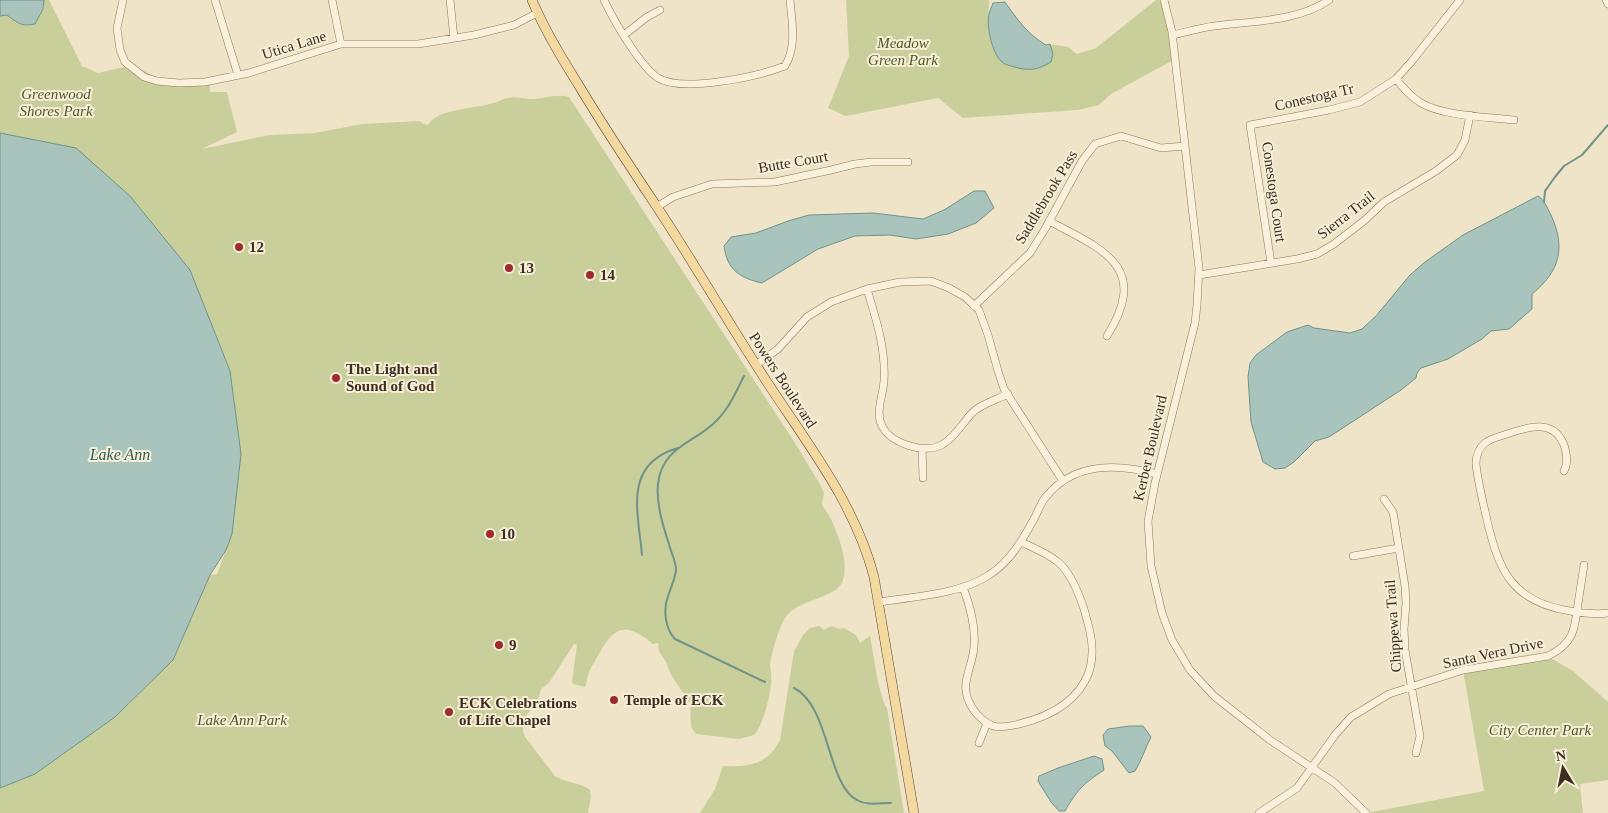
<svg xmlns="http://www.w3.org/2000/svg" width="1608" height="813" font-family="Georgia,serif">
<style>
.green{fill:#c9cf9b}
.water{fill:#a9c4bc;stroke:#6f938a}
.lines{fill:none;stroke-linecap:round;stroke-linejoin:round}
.stream{stroke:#6f938a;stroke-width:2}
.minor-casing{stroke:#8d765c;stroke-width:8}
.major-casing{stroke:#5b4430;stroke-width:10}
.minor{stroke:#faf1dc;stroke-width:7}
.major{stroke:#f3d9a0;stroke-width:9}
.poi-dot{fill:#9e2a2b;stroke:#f7eed8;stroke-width:2}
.labels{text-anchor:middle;stroke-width:4;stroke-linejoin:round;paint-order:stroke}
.park-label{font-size:15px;font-style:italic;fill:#4d5a26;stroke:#f7eed8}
.street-label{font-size:15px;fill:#3d2e20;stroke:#f7eed8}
.poi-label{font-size:15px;font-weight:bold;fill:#3d2e20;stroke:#f7eed8;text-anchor:start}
.water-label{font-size:16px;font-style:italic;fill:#2f5d5a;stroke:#f7eed8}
</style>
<rect width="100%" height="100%" fill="#f0e4c8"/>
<!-- green -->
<path class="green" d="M44,0H49L82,66L98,73L133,65C165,82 173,88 210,84V92H227L237,132L202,149L269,135L315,133L362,124L419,121L424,124L428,125C437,108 477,109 493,103C498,102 502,99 508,98C516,96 523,99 531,99C543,99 557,93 569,97L795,443L821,486L824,493C824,497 822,500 822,504C823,508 828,513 830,517C838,535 849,560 843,580C838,599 798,598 785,618C779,626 771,656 770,665C770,669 771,669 771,673C773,688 764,724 754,735L739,739L696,734L691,727L690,703L671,675L666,662L659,651L658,643L653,644C628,624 616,624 600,652C597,658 592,665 589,672C587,677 587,683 585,687L573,684L572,682L577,645L574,644L549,683L541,689L538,699L524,719L523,731L525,737L555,776C565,783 581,782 590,790L591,797L588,813H0V788L35,774L115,717L173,660L210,575L217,574L232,534L9,135L0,133V16L7,15L21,25L43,9Z
M846,0H989L988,24L1053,54L1050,44L1068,47L1077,54L1096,48L1156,0H1164L1175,59L1111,94L1099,105L1078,110L963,118L938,98L846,116L828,108L849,56Z
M819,626L824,630C829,626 833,625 838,629L844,628L856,635L860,643L870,636C873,651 879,698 887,708L904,813H700L715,789L723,766C749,767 767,765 780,740L794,651L803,635L810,628Z
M1547,656L1573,671L1608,702V780L1580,784L1583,813H1366L1484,791L1463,670Z"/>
<!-- water -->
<path class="water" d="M0,0H44L43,9L35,24C21,27 18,23 7,15L0,16Z
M1005,2C1017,19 1027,34 1046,45L1050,44L1053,54L1051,62C1036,71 1028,71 1011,66C1007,65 1004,64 1001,61C992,53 986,25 989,14C990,10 992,6 993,3Z
M0,133L76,148L130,196L190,270L230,371L241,454L232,534L226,550L210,575L173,660L115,717L35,774L0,788Z
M974,191H985L994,208L976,223L948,234L916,239L890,235L855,236L818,249L762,283C740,278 727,270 724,246L731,237L756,233L788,221L809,215L873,213L923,219L944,210Z
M1538,196C1545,200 1547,208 1551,215C1566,248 1560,271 1532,294V309L1509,329L1491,331L1482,339L1448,359L1421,368L1417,373L1416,378L1401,390L1329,437L1315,441L1294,462L1285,468L1275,469L1263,462L1251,422L1248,377L1250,363L1256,355L1287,332L1308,325L1314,328L1350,333L1362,329L1376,316L1410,275L1425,262L1463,235Z
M1130,726H1143L1151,737C1145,748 1142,760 1135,771L1129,773L1112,751L1105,746L1103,735L1108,729Z
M1094,756L1102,759L1104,770C1083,784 1077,790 1065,811H1059L1051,802L1038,781L1039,776L1058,768Z"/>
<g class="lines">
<!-- stream -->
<path class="stream" d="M1544,202L1545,191L1555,177L1564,166L1582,155L1608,125
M744,376C735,394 728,411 713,424C691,444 662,448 658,484C656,504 663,526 669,544C671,553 676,561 676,570C675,579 671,587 668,596C663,609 665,629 675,639L765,682
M642,555C638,511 623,464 678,448
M794,688C830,706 827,785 857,800C867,806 880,803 891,803"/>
<defs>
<path id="minor" d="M123,0L117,28L120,50L125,62L144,77L157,81L179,83L205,82L249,73L341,44H418L474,35L514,25L537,13
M215,0L238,75
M332,0L341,44
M450,0L454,38
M604,0C614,21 640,66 658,78C683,93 759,76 785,66C797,46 792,23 790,0
M1164,0L1172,32L1199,268L1197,305L1195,323L1155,483L1148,521L1151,566L1162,613L1172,640L1190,670L1214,696L1270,740L1335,783L1366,813
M1606,0L1608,4
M624,35L647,17L660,10
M1172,35C1186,32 1200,28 1214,26C1251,21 1297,22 1329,0
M1396,79C1403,88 1411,97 1421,103C1443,116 1488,117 1514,120
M657,207L673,197L712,184L775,182L831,170L855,164L871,162H908
M1049,221C1104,250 1150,267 1107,336
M1271,263L1250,125L1329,110L1360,102L1396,79L1412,61L1460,0
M1199,275L1297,259L1317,254L1334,244L1365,220L1384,202L1436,171L1457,155L1465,140L1470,115
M867,289C876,319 886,349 884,381C883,396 875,412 882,426C891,444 926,455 943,444C955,437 962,424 971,414C980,404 996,400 1008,394
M974,306L1030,253L1045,229L1082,161L1095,144L1121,136L1161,148L1185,146
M756,365L778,349L807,317L831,302L867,289L900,282L931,281L949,288L965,297L979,310L988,335L998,371L1004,389L1063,481
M922,448L923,478
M1564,471C1568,464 1567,456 1565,448C1556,419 1531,426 1510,433C1502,436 1491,438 1485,443C1478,449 1476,457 1476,464C1478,483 1483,502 1487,520C1499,572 1513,602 1570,611C1582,613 1596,615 1608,613
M1384,499L1393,512L1405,586L1406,603L1404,629L1405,650L1420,736L1416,753
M1353,556L1399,548
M963,587C970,606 976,626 974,647C972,671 957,685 973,709C977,715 985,723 993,726C1000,728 1011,726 1019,724C1048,717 1078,702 1089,672C1096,650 1090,630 1084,609C1079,594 1070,572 1058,562C1047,553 1034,548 1021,542
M879,602C913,597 961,594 989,575C1010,562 1023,539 1034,519C1038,512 1040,504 1045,498C1073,462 1116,463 1157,474
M979,743L987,723
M1259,813L1297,788L1335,735L1351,717L1389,694L1463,670L1548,656C1573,644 1575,630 1578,604C1580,591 1582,578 1584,565"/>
<path id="major" d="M532,0C545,31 563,60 581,89C605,129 631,168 657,207C694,263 728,322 765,379C806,442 855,503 874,577L914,813"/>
</defs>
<!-- minor casing -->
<use href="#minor" class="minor-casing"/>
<!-- major casing -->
<use href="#major" class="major-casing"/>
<!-- minor -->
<use href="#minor" class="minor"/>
<!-- major -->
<use href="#major" class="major"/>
</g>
<!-- markers -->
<g class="poi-dot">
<circle cx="239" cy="247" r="5"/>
<circle cx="509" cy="268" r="5"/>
<circle cx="590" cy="275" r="5"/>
<circle cx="336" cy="378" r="5"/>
<circle cx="490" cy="534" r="5"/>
<circle cx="499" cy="645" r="5"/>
<circle cx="614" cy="700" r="5"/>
<circle cx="449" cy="712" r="5"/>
</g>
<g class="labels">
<!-- park labels -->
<g class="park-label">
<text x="903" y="48">Meadow<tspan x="903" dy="17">Green Park</tspan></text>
<text x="56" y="99">Greenwood<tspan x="56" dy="17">Shores Park</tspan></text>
<text x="242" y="725">Lake Ann Park</text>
<text x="1540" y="735">City Center Park</text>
</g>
<!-- street labels -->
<g class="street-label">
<text transform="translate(294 45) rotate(-17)" y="5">Utica Lane</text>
<text transform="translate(1314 97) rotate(-13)" y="5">Conestoga Tr</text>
<text transform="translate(793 162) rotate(-10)" y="5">Butte Court</text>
<text transform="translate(1274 192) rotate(82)" y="5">Conestoga Court</text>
<text transform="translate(1046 197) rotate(-59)" y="5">Saddlebrook Pass</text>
<text transform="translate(1346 215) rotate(-38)" y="5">Sierra Trail</text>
<text transform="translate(783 380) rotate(57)" y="5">Powers Boulevard</text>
<text transform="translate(1150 448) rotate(-77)" y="5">Kerber Boulevard</text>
<text transform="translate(1393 626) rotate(-94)" y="5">Chippewa Trail</text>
<text transform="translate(1493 653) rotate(-12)" y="5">Santa Vera Drive</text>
</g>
<!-- poi labels -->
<g class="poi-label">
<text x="249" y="252">12</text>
<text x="519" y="273">13</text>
<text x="600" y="280">14</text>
<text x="346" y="374">The Light and<tspan x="346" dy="17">Sound of God</tspan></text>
<text x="500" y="539">10</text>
<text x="509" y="650">9</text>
<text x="624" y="705">Temple of ECK</text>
<text x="459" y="708">ECK Celebrations<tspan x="459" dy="17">of Life Chapel</tspan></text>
</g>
<!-- water labels -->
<g class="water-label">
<text x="120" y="460">Lake Ann</text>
</g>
</g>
<!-- north arrow -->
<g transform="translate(1563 768) rotate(350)" stroke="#f7eed8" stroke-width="4" paint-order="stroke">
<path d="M0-4L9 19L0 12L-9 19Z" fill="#3d2e20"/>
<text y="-8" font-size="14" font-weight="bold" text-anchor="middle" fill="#3d2e20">N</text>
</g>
</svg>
